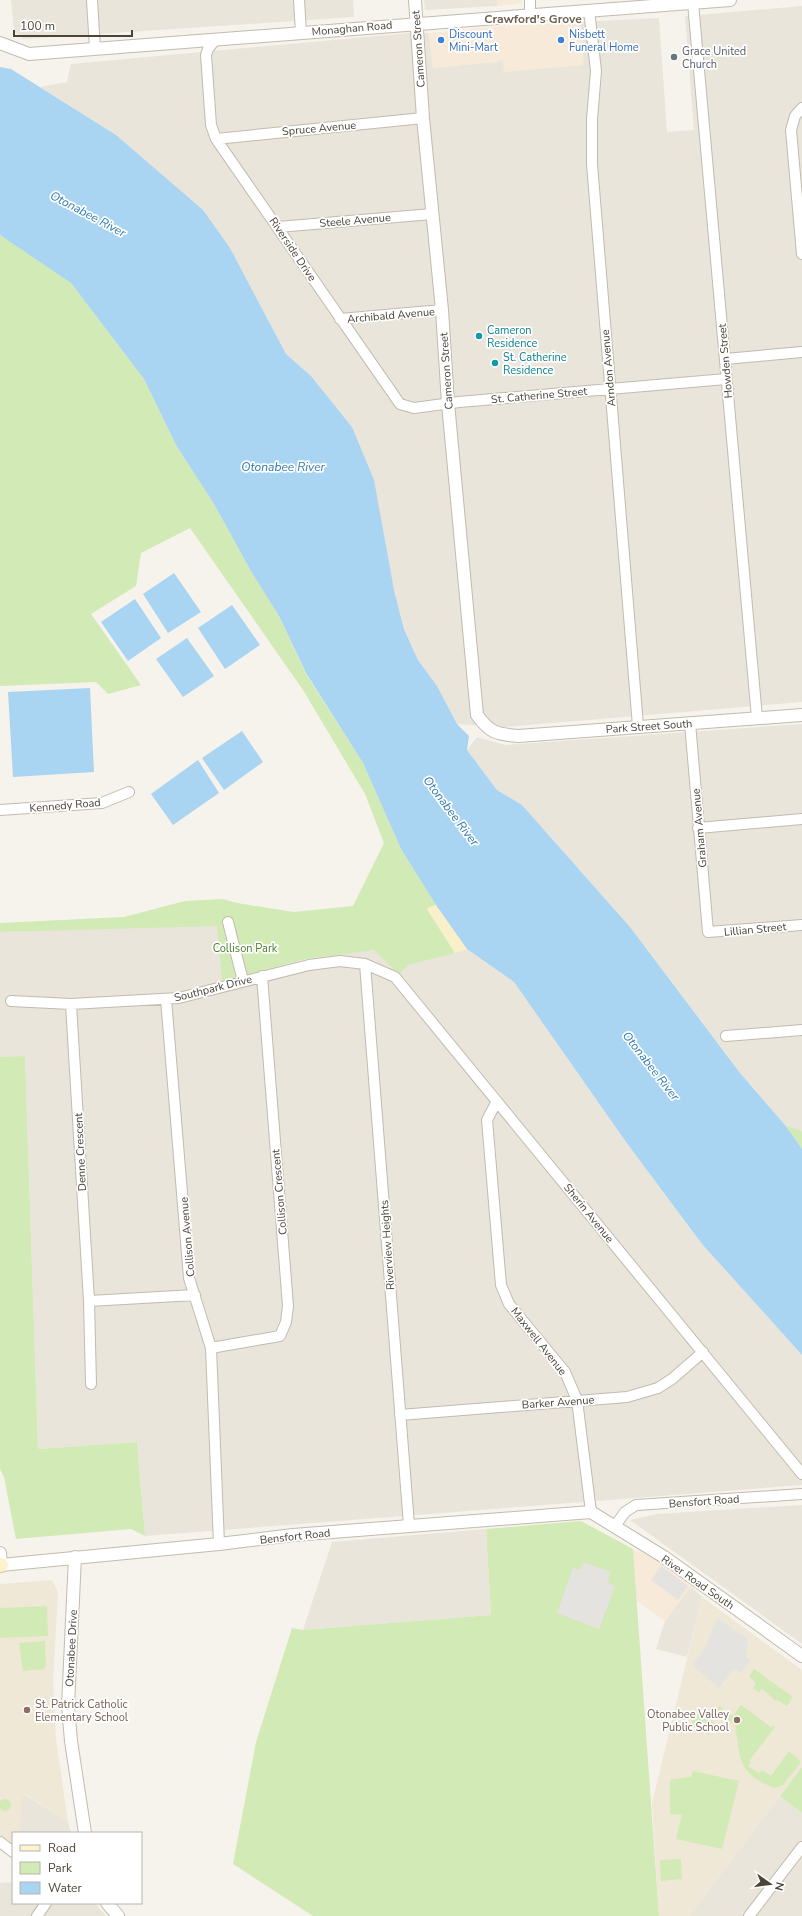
<svg xmlns="http://www.w3.org/2000/svg" width="802" height="1916" font-family="'Nunito Sans',sans-serif">
<style>
.residential{fill:#eae5da}
.commercial{fill:#f7ead8}
.education{fill:#efe8d6}
.green{fill:#d2eab5}
.sand{fill:#f9efc9}
.parking{fill:#e5e3e0}
.water{fill:#a9d4f2}
.lines{fill:none;stroke-linecap:round;stroke-linejoin:round}
.minor-casing{stroke:#c2bbae;stroke-width:12}
.tertiary-casing{stroke:#c2bbae;stroke-width:14}
.secondary-casing{stroke:#d6c79b;stroke-width:16}
.minor{stroke:#fff;stroke-width:10}
.tertiary{stroke:#fff;stroke-width:12}
.secondary{stroke:#fff3cd;stroke-width:14}
.shop-dot{fill:#3f7fe0;stroke:#fff;stroke-width:1.5}
.worship-dot{fill:#6b7280;stroke:#fff;stroke-width:1.5}
.culture-dot{fill:#0f9aa8;stroke:#fff;stroke-width:1.5}
.education-dot{fill:#8d6e63;stroke:#fff;stroke-width:1.5}
.labels{text-anchor:middle;stroke-width:3.5;stroke-linejoin:round;paint-order:stroke}
.street-label{font-size:11px;fill:#4b4439;stroke:#fff}
.shop-label{font-size:11px;fill:#366cbe;stroke:#fff;text-anchor:start}
.worship-label{font-size:11px;fill:#5b616d;stroke:#fff;text-anchor:start}
.culture-label{font-size:11px;fill:#0d838f;stroke:#fff;text-anchor:start}
.park-label{font-size:11px;fill:#4a7f2a;stroke:#fff}
.education-label{font-size:11px;fill:#785e54;stroke:#fff;text-anchor:start}
.neighbourhood-label{font-size:12px;font-weight:bold;fill:#6e6250;stroke:#fff}
.water-label{font-size:12px;font-style:italic;fill:#2e7ab2;stroke:#fff}
</style>
<rect width="100%" height="100%" fill="#f6f3ec"/>
<!-- residential -->
<path class="residential" d="M11,0H353L354,17L23,39L14,31Z
M424,0H497V6L425,10Z
M802,6V702L504,727L457,724L437,686L418,660L404,628L352,427L311,376L286,354L230,248L116,135L40,87L67,82L71,64L410,33H429L433,68L503,61L505,71L583,65L580,22L659,18L667,132L694,130L685,16Z
M802,724V1131L785,1125L740,1073L630,927L522,805L497,790L467,750L477,737L505,745Z
M217,924L223,981L264,969L336,954L374,950L408,965L467,949L514,982L626,1142L702,1244L802,1355V1485L145,1536L137,1442L38,1449L25,1056L0,1057V932Z
M802,1505V1644L630,1520L657,1514Z
M486,1529L491,1615L303,1630L332,1542Z
M691,1586L702,1597L687,1657L656,1649L665,1621Z
M22,1793L68,1822L71,1833H19Z
M780,1796L802,1813V1916H689Z
M13,1882V1903H95L106,1916H0V1883Z"/>
<!-- commercial -->
<path class="commercial" d="M497,0H522V3L497,6Z
M580,22L584,65L504,72L503,61L433,68L429,33L501,26Z
M633,1549L654,1558L691,1586L665,1621L637,1601Z"/>
<!-- education -->
<path class="education" d="M52,1580L58,1592L53,1682L56,1739L68,1822L23,1793L19,1833H13V1844L0,1836V1584Z
M702,1597L802,1670V1767L689,1916H659L652,1803Z"/>
<!-- green -->
<path class="green" d="M0,235L71,283L144,379L176,445L214,504L252,573L279,616L306,674L363,763L401,849L436,905L427,909L455,953L408,965L399,975L374,950L306,959L222,981L217,926L0,932V923L124,917L185,901L223,899L237,903L294,912L353,906L384,843L365,794L303,690L190,528L141,553L136,586L91,614L141,685L108,694L96,682L0,686Z
M25,1056L38,1449L137,1442L145,1536L131,1529L16,1539L4,1477L0,1469V1057Z
M785,1125L802,1131V1149Z
M581,1521L633,1549L659,1916H313L233,1864L256,1742L292,1628L303,1630L491,1615L486,1529Z
M47,1606L48,1636L0,1638V1608Z
M45,1641L46,1665L44,1669L23,1671L19,1643Z
M754,1669L793,1697L787,1706L777,1700L776,1701L762,1689L759,1692L753,1688L756,1683L749,1677Z
M741,1705L771,1727L773,1726L775,1727L749,1761L751,1762L748,1766L759,1773L762,1770L771,1776L789,1751L801,1762L783,1785L774,1788C737,1772 741,1761 735,1725L714,1711L719,1706L733,1716Z
M700,1711L716,1725L709,1735L697,1726L695,1729L689,1725Z
M802,1767V1813L780,1796Z
M693,1771L739,1781L722,1849L676,1839L682,1815L670,1814V1781L672,1779L691,1777Z
M-1 1805a6 6 0 1 1 12 0a6 6 0 1 1-12 0Z
M681,1859L682,1879L661,1881L660,1860Z"/>
<!-- sand -->
<path class="sand" d="M436,905L467,949L455,953L427,908Z"/>
<!-- parking -->
<path class="parking" d="M583,1562L611,1572L607,1583L615,1586L599,1629L557,1613L573,1568L580,1570Z
M661,1566L688,1586L678,1600L651,1580Z
M717,1618L748,1639L746,1656L750,1661L740,1673L734,1668L719,1688L692,1665L706,1646Z"/>
<!-- water -->
<path class="water" d="M0,67L11,69L116,135L203,210L230,248L286,354L311,376L352,427L374,480L394,590L404,629L418,660L437,686L457,724L469,736L467,750L497,790L522,805L630,927L740,1073L785,1125L802,1149V1355L702,1244L626,1142L514,982L467,949L436,905L401,849L363,763L306,673L279,616L252,573L214,504L176,445L144,379L71,283L0,235Z
M174,573L201,612L168,633L143,594Z
M135,599L161,638L128,661L101,622Z
M232,605L260,645L225,669L198,628Z
M187,638L214,676L183,697L156,659Z
M90,688L94,772L13,777L8,692Z
M242,731L263,762L224,790L202,758Z
M198,760L219,793L173,825L151,794Z"/>
<g class="lines">
<defs>
<path id="minor" d="M92,0L95,49
M299,0L301,33
M530,0V14
M693,3L757,718
M589,10L596,71L592,119V164L638,726
M215,40L208,49L206,55L211,125L216,139L400,404L414,408L459,402L726,379
M802,108L795,116L791,130L802,254
M216,139L423,118
M278,227L432,214
M340,319L442,310
M725,359L802,352
M690,723L708,932L802,925
M0,810L102,803L129,792
M698,828L802,819
M228,922L243,981
M365,964L409,1525
M166,999L189,1278L211,1348L219,1544
M11,1001L71,1004L179,998L309,965L340,961L365,964L395,977L802,1474
M71,1004L89,1301L91,1384
M726,1036L802,1030
M497,1101L487,1120L501,1285L509,1304L565,1372L577,1400L591,1512
M89,1301L195,1295
M211,1348L280,1336L286,1322L288,1306L262,976
M400,1415L627,1397L658,1388L672,1379L703,1352
M615,1526L625,1512L636,1505L802,1494
M0,1842L13,1852
M37,1916L46,1903
M749,1916L802,1847"/>
<path id="tertiary" d="M415,0L423,118L442,310L448,403L477,715C490,733 496,734 518,736L802,715
M0,43L29,54L730,0
M0,1553L1,1565L219,1544L293,1535L591,1512L664,1557L802,1656
M75,1557L68,1706L71,1741L85,1833
M107,1903L118,1916"/>
<path id="secondary" d="M0,1565H1"/>
</defs>
<!-- minor casing -->
<use href="#minor" class="minor-casing"/>
<!-- tertiary casing -->
<use href="#tertiary" class="tertiary-casing"/>
<!-- secondary casing -->
<use href="#secondary" class="secondary-casing"/>
<!-- minor -->
<use href="#minor" class="minor"/>
<!-- tertiary -->
<use href="#tertiary" class="tertiary"/>
<!-- secondary -->
<use href="#secondary" class="secondary"/>
</g>
<!-- markers -->
<g class="shop-dot">
<circle cx="441" cy="40" r="4"/>
<circle cx="561" cy="40" r="4"/>
</g>
<circle class="worship-dot" cx="674" cy="57" r="4"/>
<g class="culture-dot">
<circle cx="479" cy="336" r="4"/>
<circle cx="495" cy="363" r="4"/>
</g>
<g class="education-dot">
<circle cx="27" cy="1710" r="4"/>
<circle cx="737" cy="1720" r="4"/>
</g>
<g class="labels">
<!-- street labels -->
<g class="street-label">
<text transform="translate(352 28) rotate(-5)" y="4">Monaghan Road</text>
<text transform="translate(418 49) rotate(-94)" y="4">Cameron Street</text>
<text transform="translate(319 128) rotate(-5)" y="4">Spruce Avenue</text>
<text transform="translate(355 220) rotate(-5)" y="4">Steele Avenue</text>
<text transform="translate(293 249) rotate(56)" y="4">Riverside Drive</text>
<text transform="translate(391 315) rotate(-5)" y="4">Archibald Avenue</text>
<text transform="translate(725 361) rotate(-95)" y="4">Howden Street</text>
<text transform="translate(608 368) rotate(-95)" y="4">Arndon Avenue</text>
<text transform="translate(446 371) rotate(-94)" y="4">Cameron Street</text>
<text transform="translate(539 395) rotate(-5)" y="4">St. Catherine Street</text>
<text transform="translate(649 726) rotate(-4)" y="4">Park Street South</text>
<text transform="translate(65 805) rotate(-5)" y="4">Kennedy Road</text>
<text transform="translate(699 828) rotate(-95)" y="4">Graham Avenue</text>
<text transform="translate(755 929) rotate(-5)" y="4">Lillian Street</text>
<text transform="translate(213 988) rotate(-14)" y="4">Southpark Drive</text>
<text transform="translate(80 1152) rotate(-93)" y="4">Denne Crescent</text>
<text transform="translate(279 1192) rotate(-95)" y="4">Collison Crescent</text>
<text transform="translate(589 1213) rotate(51)" y="4">Sherin Avenue</text>
<text transform="translate(187 1237) rotate(-95)" y="4">Collison Avenue</text>
<text transform="translate(387 1245) rotate(-94)" y="4">Riverview Heights</text>
<text transform="translate(539 1341) rotate(52)" y="4">Maxwell Avenue</text>
<text transform="translate(558 1402) rotate(-4)" y="4">Barker Avenue</text>
<text transform="translate(704 1501) rotate(-4)" y="4">Bensfort Road</text>
<text transform="translate(295 1536) rotate(-6)" y="4">Bensfort Road</text>
<text transform="translate(698 1582) rotate(35)" y="4">River Road South</text>
<text transform="translate(71 1648) rotate(-87)" y="4">Otonabee Drive</text>
</g>
<!-- shop labels -->
<g class="shop-label">
<text x="449" y="38">Discount<tspan x="449" dy="13">Mini-Mart</tspan></text>
<text x="569" y="38">Nisbett<tspan x="569" dy="13">Funeral Home</tspan></text>
</g>
<!-- worship labels -->
<g class="worship-label">
<text x="682" y="55">Grace United<tspan x="682" dy="13">Church</tspan></text>
</g>
<!-- culture labels -->
<g class="culture-label">
<text x="487" y="334">Cameron<tspan x="487" dy="13">Residence</tspan></text>
<text x="503" y="361">St. Catherine<tspan x="503" dy="13">Residence</tspan></text>
</g>
<!-- park labels -->
<g class="park-label">
<text x="245" y="952">Collison Park</text>
</g>
<!-- education labels -->
<g class="education-label">
<text x="35" y="1708">St. Patrick Catholic<tspan x="35" dy="13">Elementary School</tspan></text>
<text x="729" y="1718" text-anchor="end">Otonabee Valley<tspan x="729" dy="13">Public School</tspan></text>
</g>
<!-- neighbourhood labels -->
<g class="neighbourhood-label">
<text x="533" y="23">Crawford's Grove</text>
</g>
<!-- water labels -->
<g class="water-label">
<text transform="translate(88 214) rotate(28)" y="4">Otonabee River</text>
<text x="283" y="471">Otonabee River</text>
<text transform="translate(451 811) rotate(53)" y="4">Otonabee River</text>
<text transform="translate(651 1066) rotate(52)" y="4">Otonabee River</text>
</g>
</g>
<!-- legend -->
<rect x="12" y="1832" width="130" height="72" fill="#ffffff" stroke="#b7b4b0"/>
<rect x="20" y="1845" width="20" height="6" fill="#fff3cd" stroke="#b7b4b0"/>
<text x="48" y="1852" font-size="12" fill="#4b4439">Road</text>
<rect x="20" y="1862" width="20" height="12" fill="#d2eab5" stroke="#b7b4b0"/>
<text x="48" y="1872" font-size="12" fill="#4b4439">Park</text>
<rect x="20" y="1882" width="20" height="12" fill="#a9d4f2" stroke="#b7b4b0"/>
<text x="48" y="1892" font-size="12" fill="#4b4439">Water</text>
<!-- north arrow -->
<g transform="translate(770 1884) rotate(104)" stroke="#ffffff" stroke-width="3" paint-order="stroke">
<path d="M0-3L7 15L0 10L-7 15Z" fill="#4b4439"/>
<text y="-6" font-size="11" font-weight="bold" text-anchor="middle" fill="#4b4439">N</text>
</g>
<!-- scale -->
<path d="M14 30v6h118v-6" fill="none" stroke="#4b4439" stroke-width="2"/>
<text x="20" y="30" font-size="12" fill="#4b4439" stroke="#ffffff" stroke-width="3" paint-order="stroke">100 m</text>
</svg>
